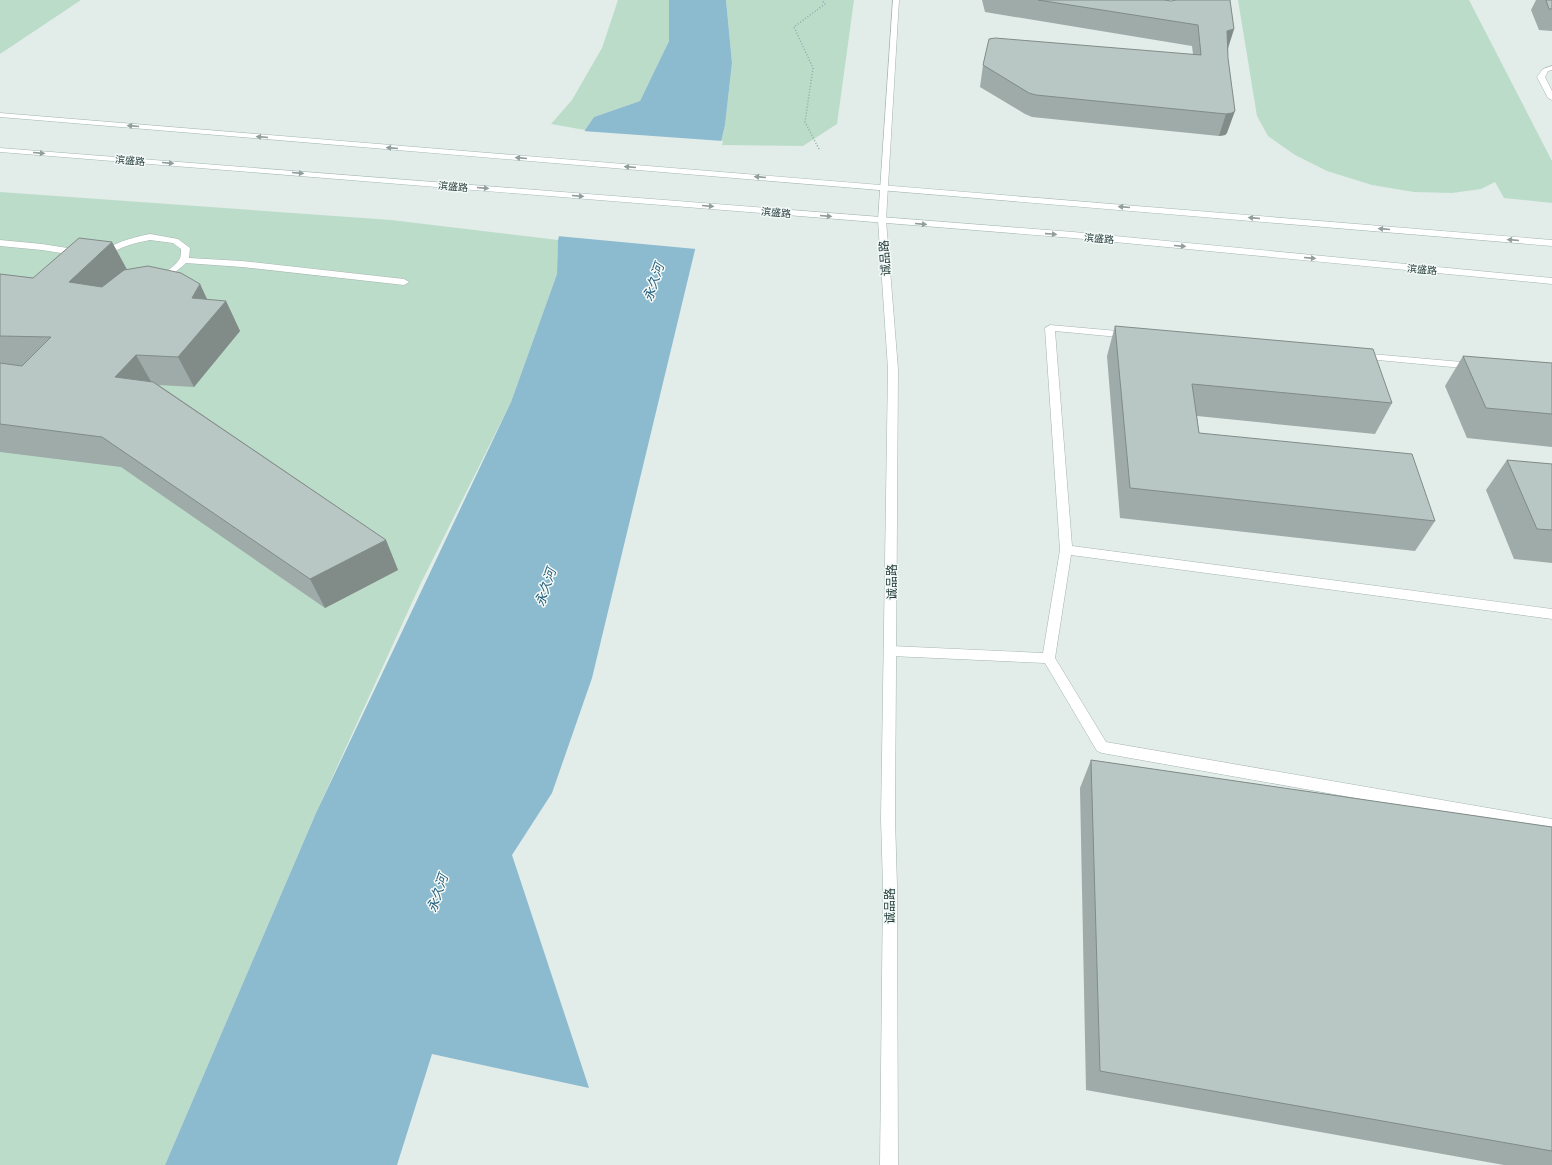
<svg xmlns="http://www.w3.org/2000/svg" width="1552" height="1165" font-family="Inter,'Noto Sans SC',sans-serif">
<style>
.green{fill:#bcdcca}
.water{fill:#8cbacf}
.pier{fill:#e2ece9}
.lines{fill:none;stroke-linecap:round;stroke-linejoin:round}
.service-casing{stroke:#a5b4b1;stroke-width:1}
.tertiary-casing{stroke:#a5b4b1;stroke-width:1}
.secondary-casing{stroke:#a1b7b3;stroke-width:1}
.path{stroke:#84afa8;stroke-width:1.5;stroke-dasharray:1 2;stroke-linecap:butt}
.service{fill:#fff;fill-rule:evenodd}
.tertiary{fill:#fff;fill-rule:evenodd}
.secondary{fill:#fff;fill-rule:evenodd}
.wall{fill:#9eaba8}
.shaded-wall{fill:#818b88}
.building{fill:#b8c7c3;stroke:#818b88}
.oneway{fill:#919e9c}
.labels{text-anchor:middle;stroke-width:3;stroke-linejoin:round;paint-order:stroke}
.far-street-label{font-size:10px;fill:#233d3a;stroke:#f3f9f7}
.street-label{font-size:12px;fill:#233d3a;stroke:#f3f9f7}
.water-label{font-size:13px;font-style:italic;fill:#1f5977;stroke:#f3f9f7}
</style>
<rect width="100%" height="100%" fill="#e2ece9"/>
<!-- green -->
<path class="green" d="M0,0H81L0,54Z
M618,0H669V41L640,101L594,117L585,130L551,124L572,100L602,48Z
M726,0H854L837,124L803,146L720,145L725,125L732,63Z
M1238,0H1469L1552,161V203L1504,198L1495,182L1481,189L1452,193L1414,192L1372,185L1327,171L1295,155L1268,136L1257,116Z
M0,192L391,220L558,240L557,274L511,402L420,585L316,813L165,1165H0Z"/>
<!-- water -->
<path class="water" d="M669,0H726L732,63L725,125L592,678L552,793L512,855L589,1088L432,1054L397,1165H165L316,813L511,402L557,274L558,240L585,130L594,117L640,101L669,41Z"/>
<!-- pier -->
<path class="pier" d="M583,131L723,141L696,249L557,236Z"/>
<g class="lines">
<defs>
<path id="service" d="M1552,66V70L1548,71L1545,77L1552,91V100L1548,98L1537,77L1543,69Z
M150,234L178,239L190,248L189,258L242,261L404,279L409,282L404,285L242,267L186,263C169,280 136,294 111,287C104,285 97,282 91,279L89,266C104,245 126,239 150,234ZM150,240L173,243L181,249C181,252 181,256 180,258C171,276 133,285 116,282C110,282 104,278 98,276L97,266C111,249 129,244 150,240Z
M0,240L42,244L80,250L84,253L80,256L42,250L0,246Z
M1050,325L1129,332L1134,335L1129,338L1055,331L1072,546L1552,609V619L1071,555L1055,658L1106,742L1552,819V833L1102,753L1097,751L1045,663L891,656L887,655L885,651L887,647L891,646L1043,653L1060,550L1045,328Z
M1360,353L1473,363L1478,366L1473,369L1357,358L1355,356L1357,354Z"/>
<path id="tertiary" d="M893,0H899L886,220L898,369L895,819L897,886L898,1165H880L883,886L881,819L888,369L878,220Z"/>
<path id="secondary" d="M0,113L1552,240V246L0,117Z
M0,148L1073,232L1552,278V284L1073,238L0,152Z"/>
</defs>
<!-- service casing -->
<use href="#service" class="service-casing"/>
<!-- tertiary casing -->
<use href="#tertiary" class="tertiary-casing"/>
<!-- secondary casing -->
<use href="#secondary" class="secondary-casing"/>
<!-- path -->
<path class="path" d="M819,149L805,122L813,68L794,27L825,4L822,0"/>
<!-- service -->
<use href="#service" class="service"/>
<!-- tertiary -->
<use href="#tertiary" class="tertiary"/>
<!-- secondary -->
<use href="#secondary" class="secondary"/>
</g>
<!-- wall -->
<path class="wall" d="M982,0H1164L1171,1H1173V0H1230L1234,29L1228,49L1227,133L1225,135L1219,136L1032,117L1025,114L980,87L983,65L1193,54L1192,46L985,12Z
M1536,0H1552V31L1539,30L1531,10Z
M112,242L127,269L200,284L207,300L226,301L240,331L194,387L159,385L386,540L398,570L325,608L121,467L0,452V274L33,278Z
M1115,326L1392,403L1375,434L1197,416L1199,433L1435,521L1415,551L1120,518L1107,356Z
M1463,356L1552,363V447L1467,438L1445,386Z
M1507,460L1552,464V563L1514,559L1486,490Z
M1091,760L1552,827V1165H1504L1086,1090L1080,788Z"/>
<!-- shaded-wall -->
<path class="shaded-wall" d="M1234,29L1227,50V31Z
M1235,111L1227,133L1225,135L1219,136L1226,114Z
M112,242L128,272L86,312L69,282Z
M200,284L214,314L226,301L240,331L194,387L178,357L192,298Z
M136,355L153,385L115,377Z
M386,540L398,570L325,608L310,579Z"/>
<!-- building -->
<path class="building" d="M1038,0H1164L1171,1L1176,0H1230L1234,29L1227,31L1228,58L1235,111L1232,113L1226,114L1036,95L1029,93L983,65L989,39L995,38L1201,55L1198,25Z
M1546,0H1552V9H1549Z
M79,238L112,242L69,282L102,287L124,270L148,266L181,273L200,284L192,298L226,301L178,357L136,355L115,377L153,382L386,540L310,579L102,437L0,424V363L22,366L51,337L0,336V274L33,278Z
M1115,326L1373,349L1392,403L1192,384L1199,433L1412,454L1435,521L1130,488Z
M1463,356L1552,363V414L1486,408Z
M1507,460L1552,464V530L1537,529Z
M1091,760L1552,827V1151L1100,1071Z"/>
<!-- one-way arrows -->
<defs><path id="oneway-solid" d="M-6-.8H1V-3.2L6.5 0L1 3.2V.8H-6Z"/></defs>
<g class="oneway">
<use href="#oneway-solid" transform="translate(133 126) rotate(-175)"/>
<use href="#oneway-solid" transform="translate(262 137) rotate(-175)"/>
<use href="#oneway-solid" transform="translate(392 148) rotate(-175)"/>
<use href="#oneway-solid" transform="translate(39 153) rotate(5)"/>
<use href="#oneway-solid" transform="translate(521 158) rotate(-175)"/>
<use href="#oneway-solid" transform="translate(168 163) rotate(5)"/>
<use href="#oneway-solid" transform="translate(630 167) rotate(-175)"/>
<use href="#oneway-solid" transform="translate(298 173) rotate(5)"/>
<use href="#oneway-solid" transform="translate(760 177) rotate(-175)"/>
<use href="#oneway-solid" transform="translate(483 188) rotate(5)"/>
<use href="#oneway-solid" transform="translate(578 196) rotate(5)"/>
<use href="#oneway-solid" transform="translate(708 206) rotate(5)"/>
<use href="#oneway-solid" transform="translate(1124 207) rotate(-175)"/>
<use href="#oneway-solid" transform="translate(826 216) rotate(5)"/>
<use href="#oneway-solid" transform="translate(1254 218) rotate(-175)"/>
<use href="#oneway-solid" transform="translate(921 224) rotate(5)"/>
<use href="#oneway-solid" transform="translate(1384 229) rotate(-175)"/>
<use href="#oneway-solid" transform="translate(1051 234) rotate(4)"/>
<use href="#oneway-solid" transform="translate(1513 240) rotate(-175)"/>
<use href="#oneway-solid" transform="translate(1180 246) rotate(5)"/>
<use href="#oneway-solid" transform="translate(1310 258) rotate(5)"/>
</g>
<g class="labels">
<!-- far-street labels -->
<g class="far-street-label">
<text transform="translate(130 160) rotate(5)" y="4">滨盛路</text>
<text transform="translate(453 186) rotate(5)" y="4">滨盛路</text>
<text transform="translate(776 212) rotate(5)" y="4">滨盛路</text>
<text transform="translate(1099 238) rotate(5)" y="4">滨盛路</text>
<text transform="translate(1422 269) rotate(5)" y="4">滨盛路</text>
</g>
<!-- street labels -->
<g class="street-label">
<text transform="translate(885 258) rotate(-94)" y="4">诚品路</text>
<text transform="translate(892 582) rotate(-90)" y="4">诚品路</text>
<text transform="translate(890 906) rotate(-90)" y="4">诚品路</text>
</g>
<!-- water labels -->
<g class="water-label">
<text transform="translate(653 282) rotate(-71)" y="5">永久河</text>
<text transform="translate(545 587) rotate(-71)" y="5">永久河</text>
<text transform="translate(437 893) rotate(-71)" y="5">永久河</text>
</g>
</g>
</svg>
